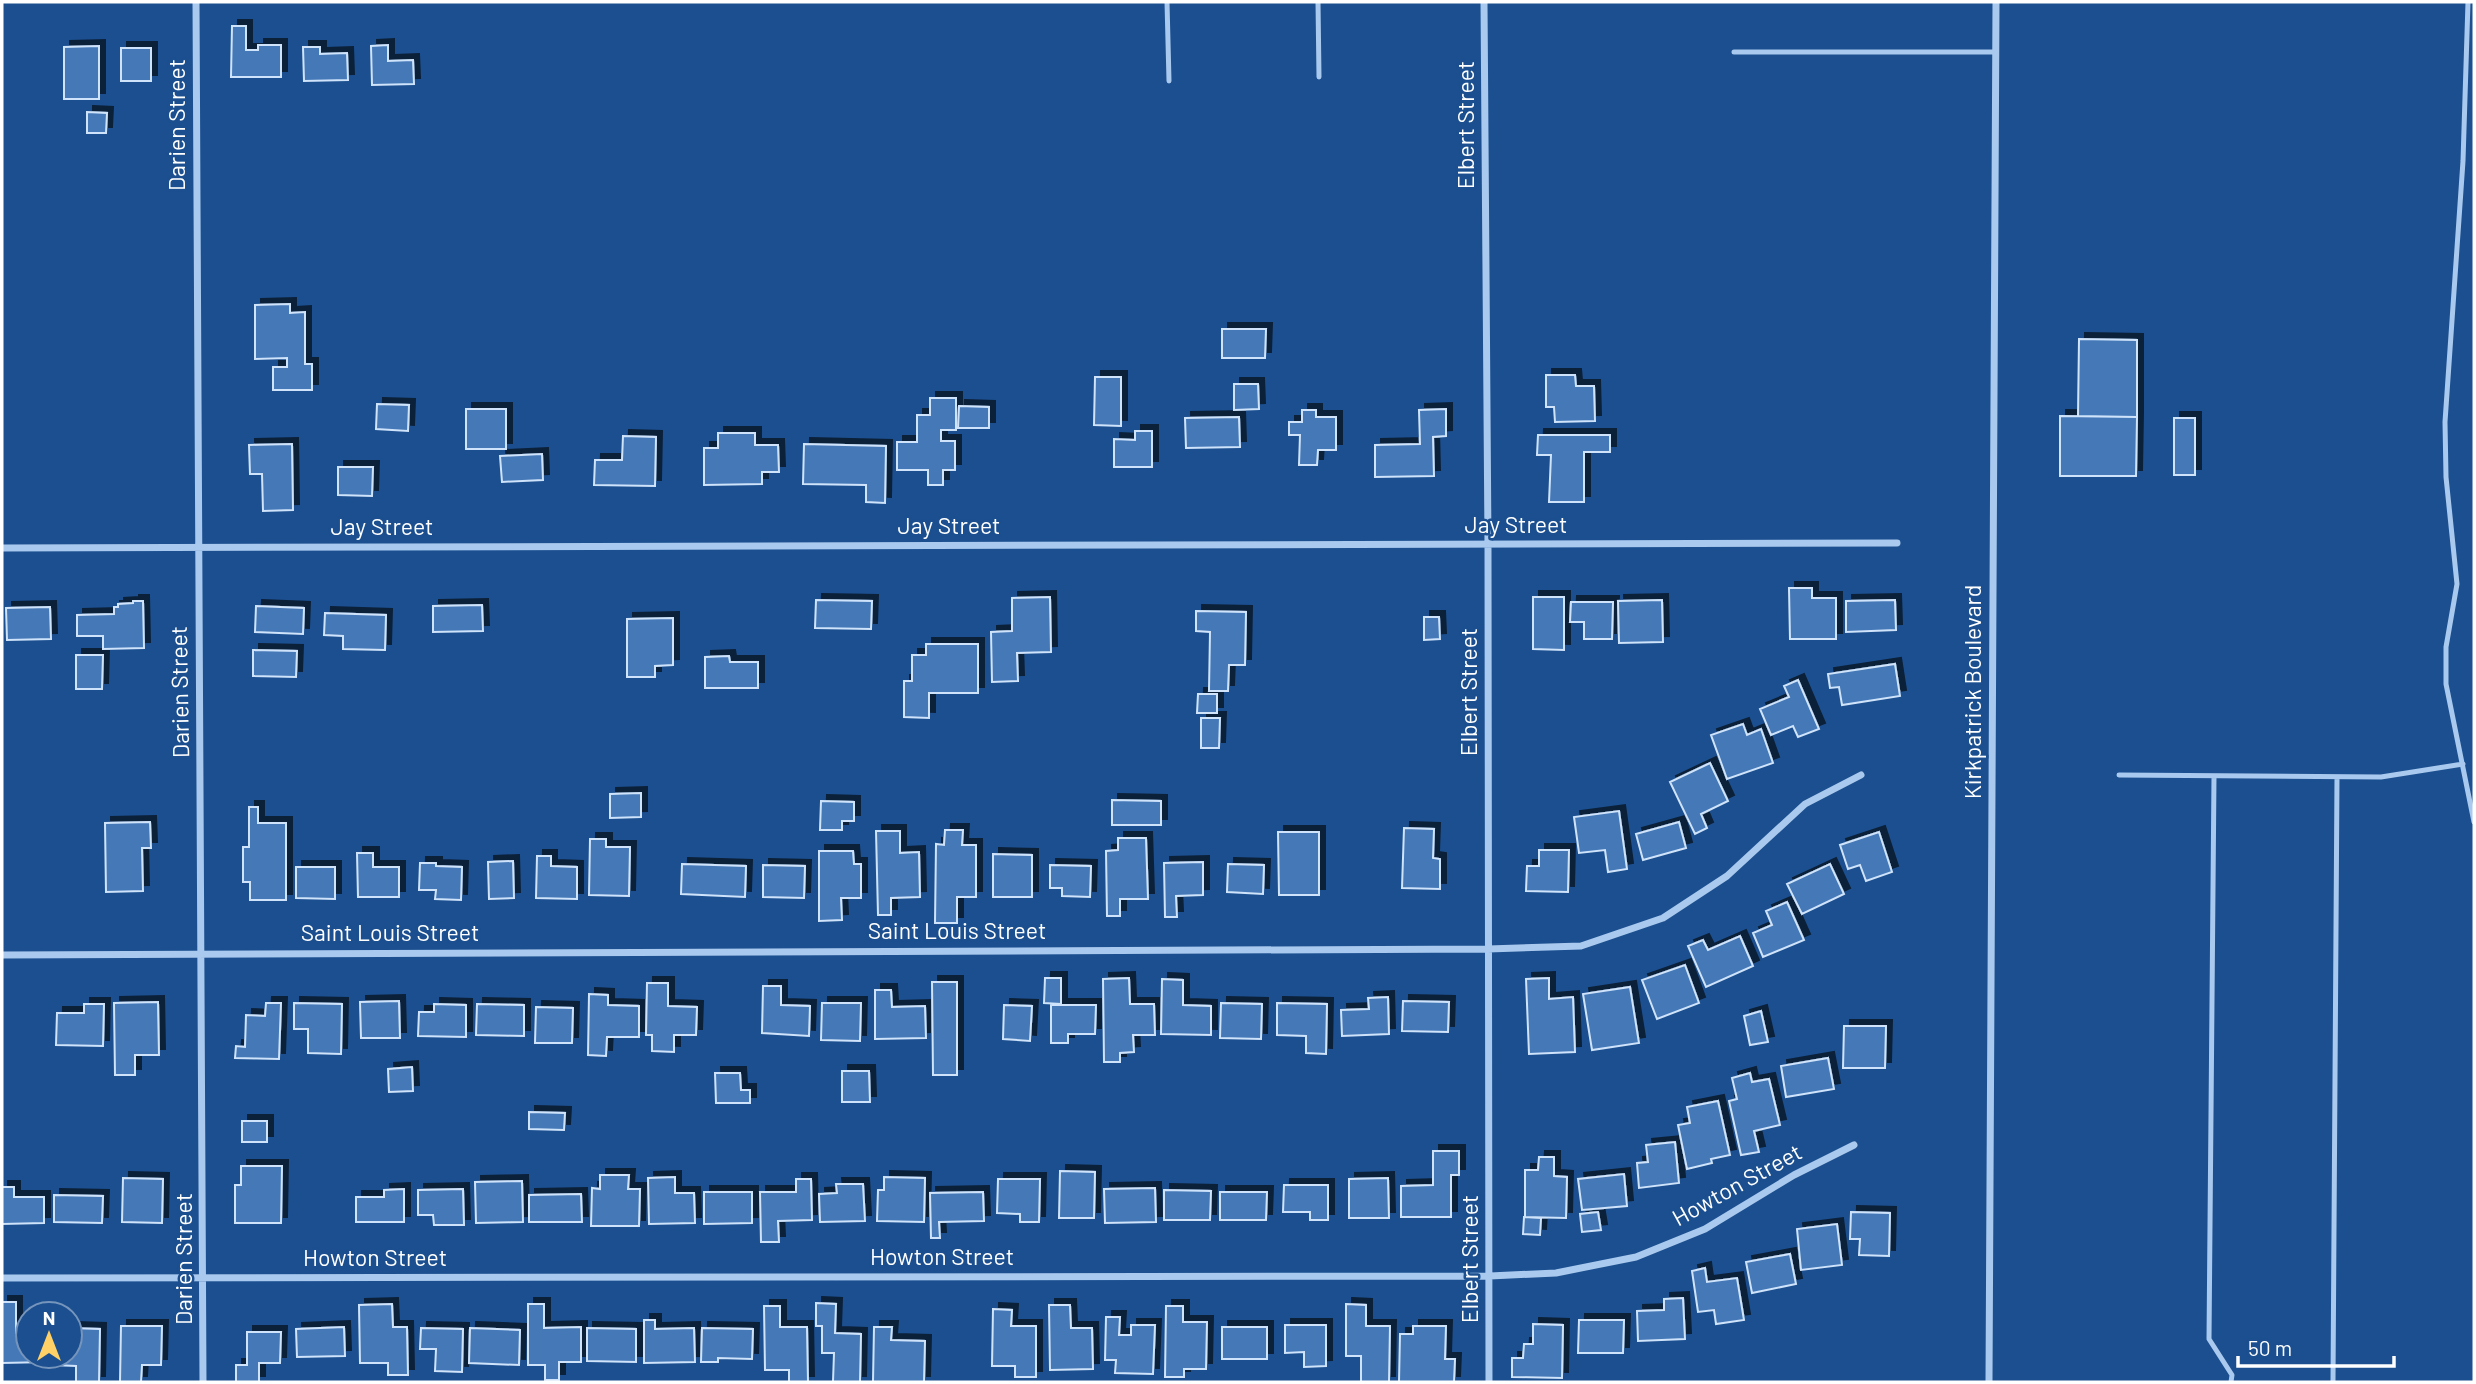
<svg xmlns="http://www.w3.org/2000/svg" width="2476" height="1384" font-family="Barlow,sans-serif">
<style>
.building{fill:#4478b7;stroke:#cfe3fa;stroke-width:2;filter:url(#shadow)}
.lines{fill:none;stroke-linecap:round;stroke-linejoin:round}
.service{stroke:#a9c9ee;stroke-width:5}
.minor{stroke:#a9c9ee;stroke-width:7}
.labels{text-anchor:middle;stroke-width:5;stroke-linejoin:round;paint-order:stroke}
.street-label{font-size:23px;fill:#fff;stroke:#1b4f8f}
</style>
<defs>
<filter id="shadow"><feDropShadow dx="6" dy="-6" stdDeviation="0" flood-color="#0009"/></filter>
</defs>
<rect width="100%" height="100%" fill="#1b4f8f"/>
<!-- building -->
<path class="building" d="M232,26H246V50H258V45H281V77H231Z
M388,45V61L413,60L414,84L372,85L371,46Z
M99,46V99H64V47Z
M303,47H320V54L347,53L348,80L304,81Z
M121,48H151V81H121Z
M87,112L107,113L106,133H87Z
M290,304V313L305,312V364H312V390H273V367H287V358L255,359V305Z
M1222,329H1266L1265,358H1222Z
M2079,339L2137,340V417L2078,416Z
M1546,375H1575L1576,386H1594L1595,421L1555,422L1554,407H1546Z
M1095,377H1121V426L1094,425Z
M1234,384H1258L1259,409L1234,410Z
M930,398H956V430H941V441H955V470H943V485H928V470H897V442H917V415H930Z
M377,404L409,405L408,431L376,429Z
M959,406L989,407V428H958Z
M466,409H506V449H466Z
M1446,409V436L1433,437L1434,476L1375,477V445L1420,444L1419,410Z
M1302,410H1316V417H1336V450H1318L1317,465H1299L1300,435H1289V422H1302Z
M2060,416L2137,417L2136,476H2060Z
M1239,417L1240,447L1186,448L1185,418Z
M2174,418H2195V475H2174Z
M1135,431H1152V467H1114V439L1135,440Z
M718,433H755V445H778L779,472H762V484L704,485V448H718Z
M1538,435H1610V452H1584V502H1549L1551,455H1537Z
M623,436L656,437L655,486L594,485L595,460H622Z
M292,444L293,510L263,511L262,474H250L249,445Z
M804,444L886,446L885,503L866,502V485L803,484Z
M542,454L543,480L502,482L500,456Z
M338,467H373L372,496L338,495Z
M1789,588H1812V598H1836V639H1790Z
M1050,597L1051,652L1017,653L1018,681L992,682L991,632L1012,631V598Z
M1533,597H1564V650L1533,649Z
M816,600L872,601L871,629L815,628Z
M1662,600L1663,642L1619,643L1618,601Z
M1895,600L1896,630L1846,632V601Z
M133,601H143L144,648L103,649V636H77V615L114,614V607H118V604L133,603Z
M1571,602H1613L1612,639H1584V622H1570Z
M482,605L483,631L433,632V606Z
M256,606L304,608L303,634L255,632Z
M50,607L51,639L7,640L6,608Z
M1196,611L1246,612L1245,665H1229L1228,691H1209L1210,632L1196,631Z
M325,613L386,615L385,650L343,649V636L324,635Z
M1424,617H1439L1440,639L1424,640Z
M673,618V665L655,666V677H627V619Z
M926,644H978V693H929V718L904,717V681H912V655H926Z
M253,650L297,651L296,677L253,676Z
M76,655H103L102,689H76Z
M729,656L730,662H758V688H705V657Z
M1895,664L1900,696L1842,705L1839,687L1830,688L1828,674Z
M1798,680L1819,729L1798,737L1793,726L1771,735L1760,709L1789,697L1784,686Z
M1198,694H1217V713H1197Z
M1201,718H1220L1219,748H1201Z
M1743,724L1747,735L1761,729L1773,763L1727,779L1711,735Z
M1710,763L1728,801L1701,814L1707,828L1695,834L1670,782Z
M641,793V817L610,818V794Z
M1112,800L1161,801V825H1112Z
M821,801L854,802V821H842V830H820Z
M249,807H258V823H286V900H250V882H243V847H249Z
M1619,811L1627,869L1608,872L1605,850L1579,853L1574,817Z
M150,822L151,848H142L143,891L106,892L105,823Z
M1679,822L1686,848L1643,860L1636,834Z
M1404,828L1434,829L1433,858L1440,859V889L1402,888Z
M945,830H963L962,845H976V897H957V923H935L936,844L944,845Z
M876,831H900V853L919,852L920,897L891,898V915H878Z
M1278,832H1319V895H1279Z
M1879,832L1892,872L1866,881L1860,865L1848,869L1840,845Z
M1118,838H1146L1148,899H1120V916H1107L1106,851L1118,850Z
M590,839H606V847H630L629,896L589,895Z
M1539,850H1569L1568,892L1526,891L1527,866H1539Z
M819,851H853L854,864H861V898H841L842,920L819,921Z
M357,853H373V867H399V897H358Z
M993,854L1032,855V897H993Z
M537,856H551V866L577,867V899L536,898Z
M513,861L514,898L489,899L488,862Z
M1203,862V895L1176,896L1177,917H1165L1164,863Z
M420,863H436V866L462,867L461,900L435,899L436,890H419Z
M682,864L746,866L745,897L681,894Z
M1228,864L1264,865L1263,894L1227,892Z
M1830,864L1844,894L1802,914L1787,884Z
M763,865L805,866L804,898L763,897Z
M1050,865L1091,866L1090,897L1062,896V888H1050Z
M296,867H335V899L296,898Z
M1787,902L1804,940L1763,957L1753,933L1772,925L1766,911Z
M1740,936L1753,966L1706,987L1688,946L1703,940L1708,950Z
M1685,965L1699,1003L1657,1019L1642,980Z
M1045,978H1061V1004L1044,1003Z
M1129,978L1130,1004H1154L1155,1035H1133L1134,1052L1120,1053V1062H1104L1103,979Z
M1549,978V999L1573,997L1575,1052L1529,1054L1526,979Z
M1162,979L1183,980V1005L1211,1006V1035L1161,1034Z
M932,982H957V1075H933Z
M647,983H668V1006L697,1007L696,1035H674V1052L652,1051V1035H646Z
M763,986H781V1005L810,1006L809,1036L762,1033Z
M1630,987L1639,1043L1592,1050L1583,994Z
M875,990H891L892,1007L925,1006L926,1038L875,1039Z
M589,994L608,995V1005L639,1006V1037H607L606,1056L588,1055Z
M1388,997L1389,1034L1342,1036L1341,1010L1369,1009L1368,998Z
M399,1001L400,1038H361L360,1002Z
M1403,1001L1449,1002L1448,1032L1402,1031Z
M158,1002L159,1055H135V1075H115L114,1003Z
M266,1003H281L279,1059L235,1058L236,1046L245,1047L246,1015L265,1016Z
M294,1003L342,1004L341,1054L308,1053V1029H294Z
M822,1003H861L860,1041L821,1040Z
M1221,1003L1262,1004L1261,1039L1220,1038Z
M1277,1003L1327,1004L1326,1054L1306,1053V1036L1277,1035Z
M84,1004H104L103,1046L56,1045L57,1013H84Z
M434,1004L466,1005V1037L418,1036L419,1012H434Z
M477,1004L524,1005V1036L476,1035Z
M1004,1005L1032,1006L1030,1041L1003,1039Z
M1051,1005H1096L1095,1034H1068V1043H1051Z
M536,1007L573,1008L572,1043H535Z
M1761,1011L1768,1042L1750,1045L1744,1016Z
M1844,1026H1886L1885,1068H1843Z
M1828,1058L1834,1089L1786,1097L1781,1066Z
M412,1067L413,1091L389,1092L388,1069Z
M842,1071H869L870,1102H842Z
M715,1073H740L741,1090H750V1103H716Z
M1750,1073L1752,1082L1769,1079L1780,1125L1754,1131L1759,1152L1741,1155L1729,1101L1737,1099L1732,1078Z
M1718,1101L1730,1155L1711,1159L1712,1163L1687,1169L1678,1125L1690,1123L1687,1107Z
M529,1112L565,1113L564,1130L529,1129Z
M242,1121H267V1142H242Z
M1675,1142L1679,1183L1639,1188L1637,1163L1648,1162L1646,1145Z
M1433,1151H1459V1175H1451V1217H1401V1186L1433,1185Z
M1539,1157H1554V1176L1567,1177L1566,1218L1525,1217V1170H1538Z
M241,1166H282L281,1223H235V1185H241Z
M1060,1171L1095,1172L1094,1218H1059Z
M1624,1174L1627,1206L1582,1210L1578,1179Z
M600,1175H629L628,1189H640L639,1226H591L592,1188L600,1189Z
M675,1177V1193H694L695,1223L649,1224L648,1178Z
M884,1177L925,1178L924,1222L877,1221L878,1190H884Z
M123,1178L163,1179L162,1223L122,1222Z
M1388,1178L1389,1218H1349V1179Z
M796,1179H811L812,1220L778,1221L779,1242H761L760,1192H796Z
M998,1179H1040L1039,1222H1020V1214L997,1213Z
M522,1181L523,1222L476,1223L475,1182Z
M836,1184H863L865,1221L820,1222L819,1194L837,1193Z
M1284,1185H1328V1220H1310V1212H1283Z
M2,1187H14V1197H44V1223L2,1224Z
M1155,1188L1156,1222L1105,1223L1104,1189Z
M404,1189V1222H356V1197H384V1190Z
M463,1189L464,1225H434L433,1215H418V1190Z
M1164,1190L1211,1191L1210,1220H1164Z
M704,1192H752V1223L704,1224Z
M983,1192L984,1221L939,1222L940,1238H931L930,1193Z
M1220,1192H1267L1266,1220H1220Z
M581,1194L582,1222H529V1195Z
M54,1195L103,1196L102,1223L54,1222Z
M1598,1212L1601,1230L1582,1232L1580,1214Z
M1851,1212L1890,1213L1889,1256L1859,1255L1860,1239H1850Z
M1524,1217L1541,1218L1540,1235L1523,1234Z
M1837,1224L1842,1265L1801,1270L1797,1229Z
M1790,1254L1796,1284L1752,1293L1746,1262Z
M1705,1268L1707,1282L1737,1278L1744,1320L1716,1324L1714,1310L1698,1312L1692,1271Z
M1683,1298L1685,1339L1638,1341L1637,1311L1664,1310V1299Z
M2,1302H16V1333L28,1332V1356H46L47,1362L2,1363Z
M816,1303L836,1304L835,1333L861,1334L860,1382H833L834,1353H822V1326H816Z
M392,1304L393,1327H407L408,1375H388V1363H360L359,1305Z
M528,1304H544V1328L581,1327V1362H559V1380H545V1365H528Z
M1346,1304L1366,1305V1326H1390L1389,1382H1361V1356H1346Z
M1049,1305H1070L1071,1328H1092L1093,1369L1050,1370Z
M764,1306H780V1327H807L808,1382H789V1370H765Z
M1166,1306H1183V1322H1207L1206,1369H1184V1377H1165Z
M993,1309L1012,1310L1011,1326H1036V1377H1015V1366H992Z
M1106,1317H1120L1119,1335H1131V1325H1155L1153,1374L1115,1373L1116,1360H1105Z
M644,1320H655V1329L694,1328L695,1362L644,1363Z
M1579,1320H1624L1623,1353H1578Z
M1533,1324L1563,1325L1562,1378L1512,1377V1358H1523L1524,1344H1533Z
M1285,1325H1326V1366L1304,1367V1352L1285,1353Z
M121,1326H162L161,1365H142L141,1382H120Z
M1413,1326H1446L1445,1359H1455L1454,1382H1399L1400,1334H1413Z
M344,1327L345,1356L297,1357L296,1329Z
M874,1327H892L891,1340L925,1341L924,1382H873Z
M1222,1327H1267V1359H1222Z
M70,1328L100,1329L99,1382H76V1366L53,1365V1356H70Z
M421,1328L463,1329L462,1372L435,1371L436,1349H420Z
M470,1328L520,1330L519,1365L469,1363Z
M587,1328L636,1329V1362L587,1361Z
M702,1328L753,1329L752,1359L718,1358V1362H701Z
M247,1332H281L280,1363H259V1382H236V1365H247Z"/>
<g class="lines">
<!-- service -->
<path class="service" d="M1167,2L1169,81
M1318,2L1319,77
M2468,2L2463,161L2445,422L2446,477L2457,584L2446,647V684L2474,822
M1734,52H1996
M2119,775L2381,777L2463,764
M2214,776L2209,1339L2232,1375L2231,1382
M2333,1382L2337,777"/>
<!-- minor -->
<path class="minor" d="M196,2L203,1382
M1484,2L1488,544L1489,1382
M2,548L1897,543
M2,955L1488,949L1581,946L1663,918L1727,876L1805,804L1861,775
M2,1278L1490,1276L1556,1273L1636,1257L1705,1229L1794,1175L1854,1145
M1989,1382L1996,2"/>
</g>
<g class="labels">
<!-- street labels -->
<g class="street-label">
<text transform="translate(177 125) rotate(-90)" y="8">Darien Street</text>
<text transform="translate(1466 125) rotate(-90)" y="8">Elbert Street</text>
<text x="1516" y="533">Jay Street</text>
<text x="949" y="534">Jay Street</text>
<text x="382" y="535">Jay Street</text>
<text transform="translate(180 692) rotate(-91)" y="8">Darien Street</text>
<text transform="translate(1469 692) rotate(-90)" y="8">Elbert Street</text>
<text transform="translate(1973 692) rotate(-90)" y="8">Kirkpatrick Boulevard</text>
<text x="957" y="939">Saint Louis Street</text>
<text x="390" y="941">Saint Louis Street</text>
<text transform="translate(1737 1185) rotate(-29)" y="8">Howton Street</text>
<text x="942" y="1265">Howton Street</text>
<text x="375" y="1266">Howton Street</text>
<text transform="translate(184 1259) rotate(-90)" y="8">Darien Street</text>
<text transform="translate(1470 1259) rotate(-90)" y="8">Elbert Street</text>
</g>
</g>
<!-- border -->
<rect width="2476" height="1384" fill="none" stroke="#ffffff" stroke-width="7"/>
<!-- north arrow -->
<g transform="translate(49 1335)"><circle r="33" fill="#1b4f8f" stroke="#7695bc" stroke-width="2"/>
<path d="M0-5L12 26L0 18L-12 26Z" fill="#ffd166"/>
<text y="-10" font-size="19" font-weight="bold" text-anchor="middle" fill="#ffffff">N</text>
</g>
<!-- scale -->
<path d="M2238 1356v10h156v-10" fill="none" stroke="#ffffff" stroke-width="3.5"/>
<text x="2248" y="1356" font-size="21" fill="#ffffff" stroke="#1b4f8f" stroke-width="5" paint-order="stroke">50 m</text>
</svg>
